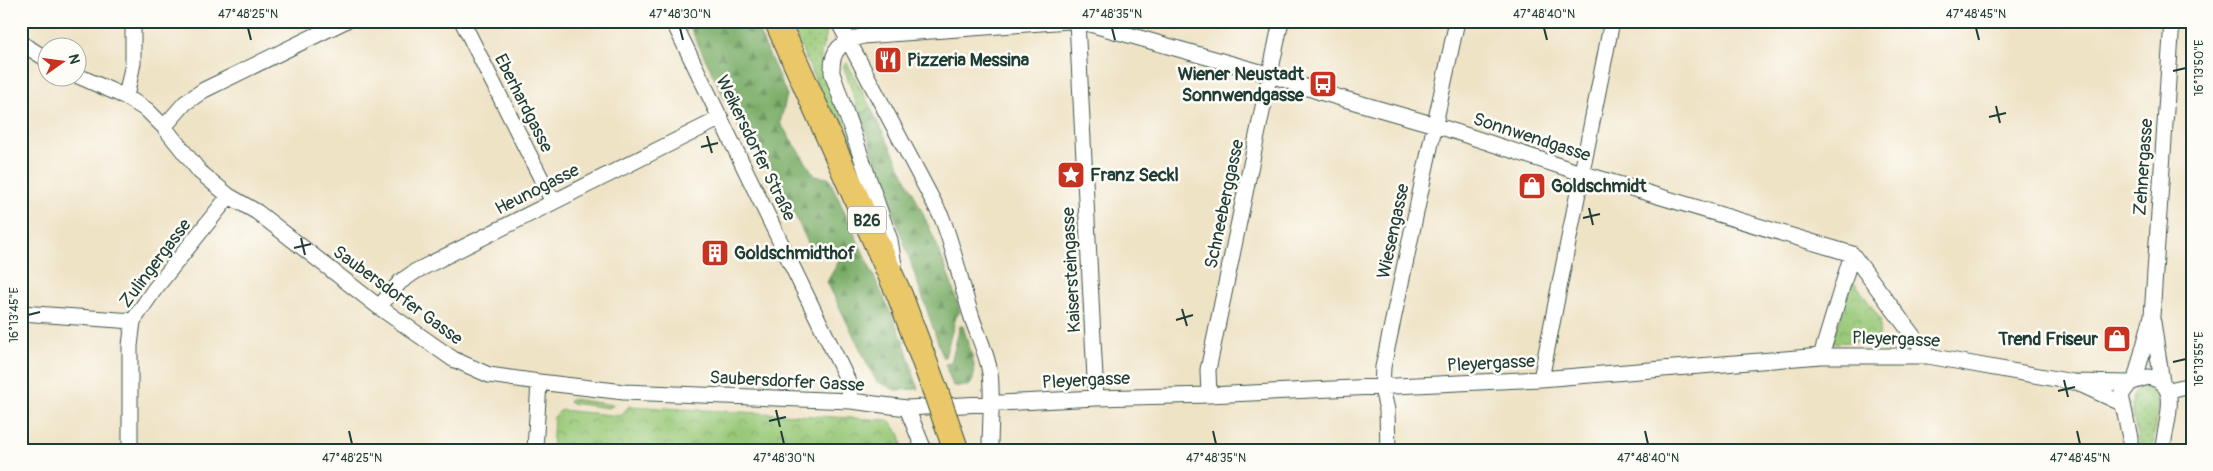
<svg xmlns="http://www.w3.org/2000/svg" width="2213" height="471" font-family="Pangolin,sans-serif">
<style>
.grass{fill:url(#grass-dots);stroke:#5c8356}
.forest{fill:url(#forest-firs);stroke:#4c754e}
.park{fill:url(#park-crowns);stroke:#5c8356}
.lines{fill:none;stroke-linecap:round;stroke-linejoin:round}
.minor-casing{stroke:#3e564a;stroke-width:17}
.primary-casing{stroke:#3e564a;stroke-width:27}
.minor{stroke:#fff;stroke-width:15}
.primary{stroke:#eac769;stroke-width:25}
.primary-bridge-casing{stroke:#3e564a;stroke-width:27;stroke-linecap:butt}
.primary-bridge{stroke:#eac769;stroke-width:25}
.ticks{fill:none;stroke:#1f3d34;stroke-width:2}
.labels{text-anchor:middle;stroke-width:5;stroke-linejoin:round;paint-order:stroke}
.shield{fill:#fdfcf7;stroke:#62766e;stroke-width:1}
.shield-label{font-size:16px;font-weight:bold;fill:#1f3d34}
.poi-label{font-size:18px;font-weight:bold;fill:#1f3d34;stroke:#fdfcf7;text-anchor:start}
.street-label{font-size:18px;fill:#1f3d34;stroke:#fdfcf7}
.neatline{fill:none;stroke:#1f3d34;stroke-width:2}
.ticks-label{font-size:12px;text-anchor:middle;fill:#1f3d34}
</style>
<defs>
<pattern id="grass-dots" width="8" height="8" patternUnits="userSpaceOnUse" patternTransform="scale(1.25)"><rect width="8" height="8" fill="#99c978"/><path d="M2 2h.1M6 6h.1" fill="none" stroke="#7ca463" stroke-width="1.8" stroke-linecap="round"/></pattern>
<pattern id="forest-firs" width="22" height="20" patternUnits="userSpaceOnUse" patternTransform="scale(1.25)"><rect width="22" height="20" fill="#7aad68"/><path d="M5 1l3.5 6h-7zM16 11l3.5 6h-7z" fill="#638e56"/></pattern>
<pattern id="park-crowns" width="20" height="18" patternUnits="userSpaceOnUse" patternTransform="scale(1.25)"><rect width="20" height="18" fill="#99c978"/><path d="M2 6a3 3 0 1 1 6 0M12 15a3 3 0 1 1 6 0" fill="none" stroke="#7ca463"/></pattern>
</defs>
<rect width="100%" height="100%" fill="#fdfcf7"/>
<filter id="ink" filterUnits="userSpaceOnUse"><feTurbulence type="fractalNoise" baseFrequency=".02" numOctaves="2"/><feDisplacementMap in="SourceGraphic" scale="10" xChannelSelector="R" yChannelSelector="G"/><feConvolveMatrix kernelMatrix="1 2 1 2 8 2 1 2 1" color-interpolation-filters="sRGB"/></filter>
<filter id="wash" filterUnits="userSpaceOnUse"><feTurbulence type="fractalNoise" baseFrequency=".0096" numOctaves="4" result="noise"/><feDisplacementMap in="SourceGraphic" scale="20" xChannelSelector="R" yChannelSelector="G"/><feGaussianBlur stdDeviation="1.12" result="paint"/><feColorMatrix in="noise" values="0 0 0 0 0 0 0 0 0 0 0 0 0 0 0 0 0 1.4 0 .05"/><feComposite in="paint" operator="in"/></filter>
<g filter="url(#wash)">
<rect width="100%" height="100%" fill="#efe3c6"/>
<!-- grass -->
<path class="grass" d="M789,21H824C832,35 820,44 821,58C822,81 837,102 845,123C852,144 858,167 864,189Z
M847,63L871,108L860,114L843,65Z
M2143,388C2167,388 2158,411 2155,425C2154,434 2153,441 2153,450H2139C2139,434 2128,407 2134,393Z
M571,399L614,405L609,408L570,403L569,402Z"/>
<!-- forest -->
<path class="forest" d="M687,21H754L787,95L780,123L815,176L829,178L904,342L918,389L895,390L876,381L827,282L839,261L831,245L815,257L755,133L743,137Z
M871,108C904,176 940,239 960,312L956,317L945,357H943L860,114Z
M960,326H963C967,342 982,373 969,386H953L945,364L951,363Z"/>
<!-- park -->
<path class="park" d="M1853,280L1881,320L1879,336L1872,341L1832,343Z
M629,406L889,420L900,435L903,450H552L554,417L561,410L620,416Z"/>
</g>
<g filter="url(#ink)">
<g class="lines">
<defs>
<path id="minor" d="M462,21L553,202
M673,21L847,379L851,401
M838,21L942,218C955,251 961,285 972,318C978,336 987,353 990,373C993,398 990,424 990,450
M1077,21L1096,398
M1079,21L1271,75L1320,92L1435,125L1581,173L1852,254L1928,356
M21,43L48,60
M78,76L126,97L147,110L164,127L200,172L229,196L257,212L379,307L453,359L489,375L539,382L624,392L851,401L907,408L1096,398L1209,395L1541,379L1821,356H1928L2073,382L2130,383
M126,97L133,63V21
M164,127L185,103L204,90L345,21
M894,265L890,240L832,73C831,48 841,43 863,36L1069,21
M379,307L400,282L416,271L721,118
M21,313L133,321
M2153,322L2162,382
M1821,356L1852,254
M1541,379L1612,21
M2135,380L2152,316L2172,21
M2082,385L2121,403
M2169,390L2192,385
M1209,395L1208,370L1281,21
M907,408L924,450
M130,450V346L133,321L154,290L229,196
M535,450L539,382
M1388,450L1387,410L1382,388L1383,367L1457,21
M2130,450V438L2121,395L2130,383L2148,377C2185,383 2163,426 2163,450"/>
<path id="primary" d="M777,21L900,296L934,387"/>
</defs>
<!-- minor casing -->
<use href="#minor" class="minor-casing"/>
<!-- primary casing -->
<use href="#primary" class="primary-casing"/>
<!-- minor -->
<use href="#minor" class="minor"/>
<!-- primary -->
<use href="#primary" class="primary"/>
<defs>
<path id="primary-bridge" d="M934,387L956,450"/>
</defs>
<!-- primary-bridge casing -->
<use href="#primary-bridge" class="primary-bridge-casing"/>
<!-- primary-bridge -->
<use href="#primary-bridge" class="primary-bridge"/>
</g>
</g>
<!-- ticks -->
<path class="ticks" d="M248,28L251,40M680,28L683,40M1112,28L1115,40M1544,28L1547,40M1976,28L1979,40M2173,71L2186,68M1996,106L2000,123M1989,117L2006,113M707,136L712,153M701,147L718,143M1589,208L1593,225M1583,218L1600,214M301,238L305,255M294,248L311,244M1182,309L1187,326M28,315L40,312M1176,320L1193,315M2173,362L2186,359M2064,380L2068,397M2058,391L2075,387M776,410L780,427M769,421L786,417M349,431L352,444M781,431L784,444M1213,431L1216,444M1645,431L1648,444M2077,431L2080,444"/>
<!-- icons -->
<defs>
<symbol id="restaurant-square" viewBox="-11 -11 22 22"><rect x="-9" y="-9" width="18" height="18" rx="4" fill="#c8321e" stroke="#fdfcf7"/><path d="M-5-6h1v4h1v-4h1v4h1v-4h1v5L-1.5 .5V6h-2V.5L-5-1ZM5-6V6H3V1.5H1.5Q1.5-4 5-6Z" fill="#fff"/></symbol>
<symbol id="bus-square" viewBox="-11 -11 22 22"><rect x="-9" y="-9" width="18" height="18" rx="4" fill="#c8321e" stroke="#fdfcf7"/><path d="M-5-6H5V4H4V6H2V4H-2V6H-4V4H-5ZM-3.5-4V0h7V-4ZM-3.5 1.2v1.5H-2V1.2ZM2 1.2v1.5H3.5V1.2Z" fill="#fff"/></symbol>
<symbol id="sight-square" viewBox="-11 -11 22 22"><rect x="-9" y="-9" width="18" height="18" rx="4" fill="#c8321e" stroke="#fdfcf7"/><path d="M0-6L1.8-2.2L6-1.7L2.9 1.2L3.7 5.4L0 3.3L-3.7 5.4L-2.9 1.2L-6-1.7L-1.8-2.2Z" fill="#fff"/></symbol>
<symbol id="shop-square" viewBox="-11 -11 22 22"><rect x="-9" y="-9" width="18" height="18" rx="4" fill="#c8321e" stroke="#fdfcf7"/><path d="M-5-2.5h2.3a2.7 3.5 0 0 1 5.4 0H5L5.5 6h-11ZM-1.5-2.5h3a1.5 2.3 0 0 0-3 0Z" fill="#fff"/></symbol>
<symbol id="building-square" viewBox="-11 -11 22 22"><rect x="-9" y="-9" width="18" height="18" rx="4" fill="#c8321e" stroke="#fdfcf7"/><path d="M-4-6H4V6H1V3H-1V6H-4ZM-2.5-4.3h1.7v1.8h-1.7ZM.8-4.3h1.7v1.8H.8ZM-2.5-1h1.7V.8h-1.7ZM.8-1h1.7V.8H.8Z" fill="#fff"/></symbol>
</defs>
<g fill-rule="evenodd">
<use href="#restaurant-square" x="872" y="44" width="32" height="32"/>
<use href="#bus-square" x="1307" y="68" width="32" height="32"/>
<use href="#sight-square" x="1055" y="159" width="32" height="32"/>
<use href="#shop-square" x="1516" y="170" width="32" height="32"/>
<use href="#building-square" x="699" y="237" width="32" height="32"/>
<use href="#shop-square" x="2101" y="323" width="32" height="32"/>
</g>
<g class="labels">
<!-- shield labels -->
<rect class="shield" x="848" y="206.5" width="38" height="27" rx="4"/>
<g class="shield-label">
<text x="867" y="226">B26</text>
</g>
<!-- poi labels -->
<g class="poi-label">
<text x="907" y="66">Pizzeria Messina</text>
<text x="1304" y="80" text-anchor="end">Wiener Neustadt<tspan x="1304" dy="21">Sonnwendgasse</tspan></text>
<text x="1090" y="181">Franz Seckl</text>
<text x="1551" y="192">Goldschmidt</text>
<text x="734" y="259">Goldschmidthof</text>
<text x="2098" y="345" text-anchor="end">Trend Friseur</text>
</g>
<!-- street labels -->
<g class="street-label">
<text transform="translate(524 103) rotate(63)" y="6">Eberhardgasse</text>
<text transform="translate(1532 137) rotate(18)" y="6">Sonnwendgasse</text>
<text transform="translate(756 148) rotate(64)" y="6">Weikersdorfer Straße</text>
<text transform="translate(2143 167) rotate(-86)" y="6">Zehnergasse</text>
<text transform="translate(537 189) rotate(-27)" y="6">Heunogasse</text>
<text transform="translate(1224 204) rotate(-78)" y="6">Schneeberggasse</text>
<text transform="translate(1393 231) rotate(-78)" y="6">Wiesengasse</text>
<text transform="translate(155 263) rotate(-53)" y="6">Zulingergasse</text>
<text transform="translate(1071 270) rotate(-93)" y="6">Kaisersteingasse</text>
<text transform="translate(398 295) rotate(36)" y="6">Saubersdorfer Gasse</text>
<text transform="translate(1896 339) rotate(2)" y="6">Pleyergasse</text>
<text transform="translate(1491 363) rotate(-3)" y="6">Pleyergasse</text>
<text transform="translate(1086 380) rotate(-3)" y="6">Pleyergasse</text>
<text transform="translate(787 381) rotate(3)" y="6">Saubersdorfer Gasse</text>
</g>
</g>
<!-- margin -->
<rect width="2213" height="471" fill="none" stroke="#fdfcf7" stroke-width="55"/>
<!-- north arrow -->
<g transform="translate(62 62) rotate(76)"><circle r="24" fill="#fdfcf7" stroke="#a4b0a9"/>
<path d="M0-4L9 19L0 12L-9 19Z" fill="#c8321e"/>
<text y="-8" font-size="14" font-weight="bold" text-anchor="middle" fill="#1f3d34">N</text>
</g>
<rect x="28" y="28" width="2158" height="416" class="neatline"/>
<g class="ticks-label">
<text x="248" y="18">47°48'25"N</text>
<text x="680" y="18">47°48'30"N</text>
<text x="1112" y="18">47°48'35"N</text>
<text x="1544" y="18">47°48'40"N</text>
<text x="1976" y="18">47°48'45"N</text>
<text transform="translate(2199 68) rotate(-90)" y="4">16°13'50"E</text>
<text transform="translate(14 315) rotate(-90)" y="4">16°13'45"E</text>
<text transform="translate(2199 359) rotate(-90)" y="4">16°13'55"E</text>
<text x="352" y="462">47°48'25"N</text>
<text x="784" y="462">47°48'30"N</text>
<text x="1216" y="462">47°48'35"N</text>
<text x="1648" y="462">47°48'40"N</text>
<text x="2080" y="462">47°48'45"N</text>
</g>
</svg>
